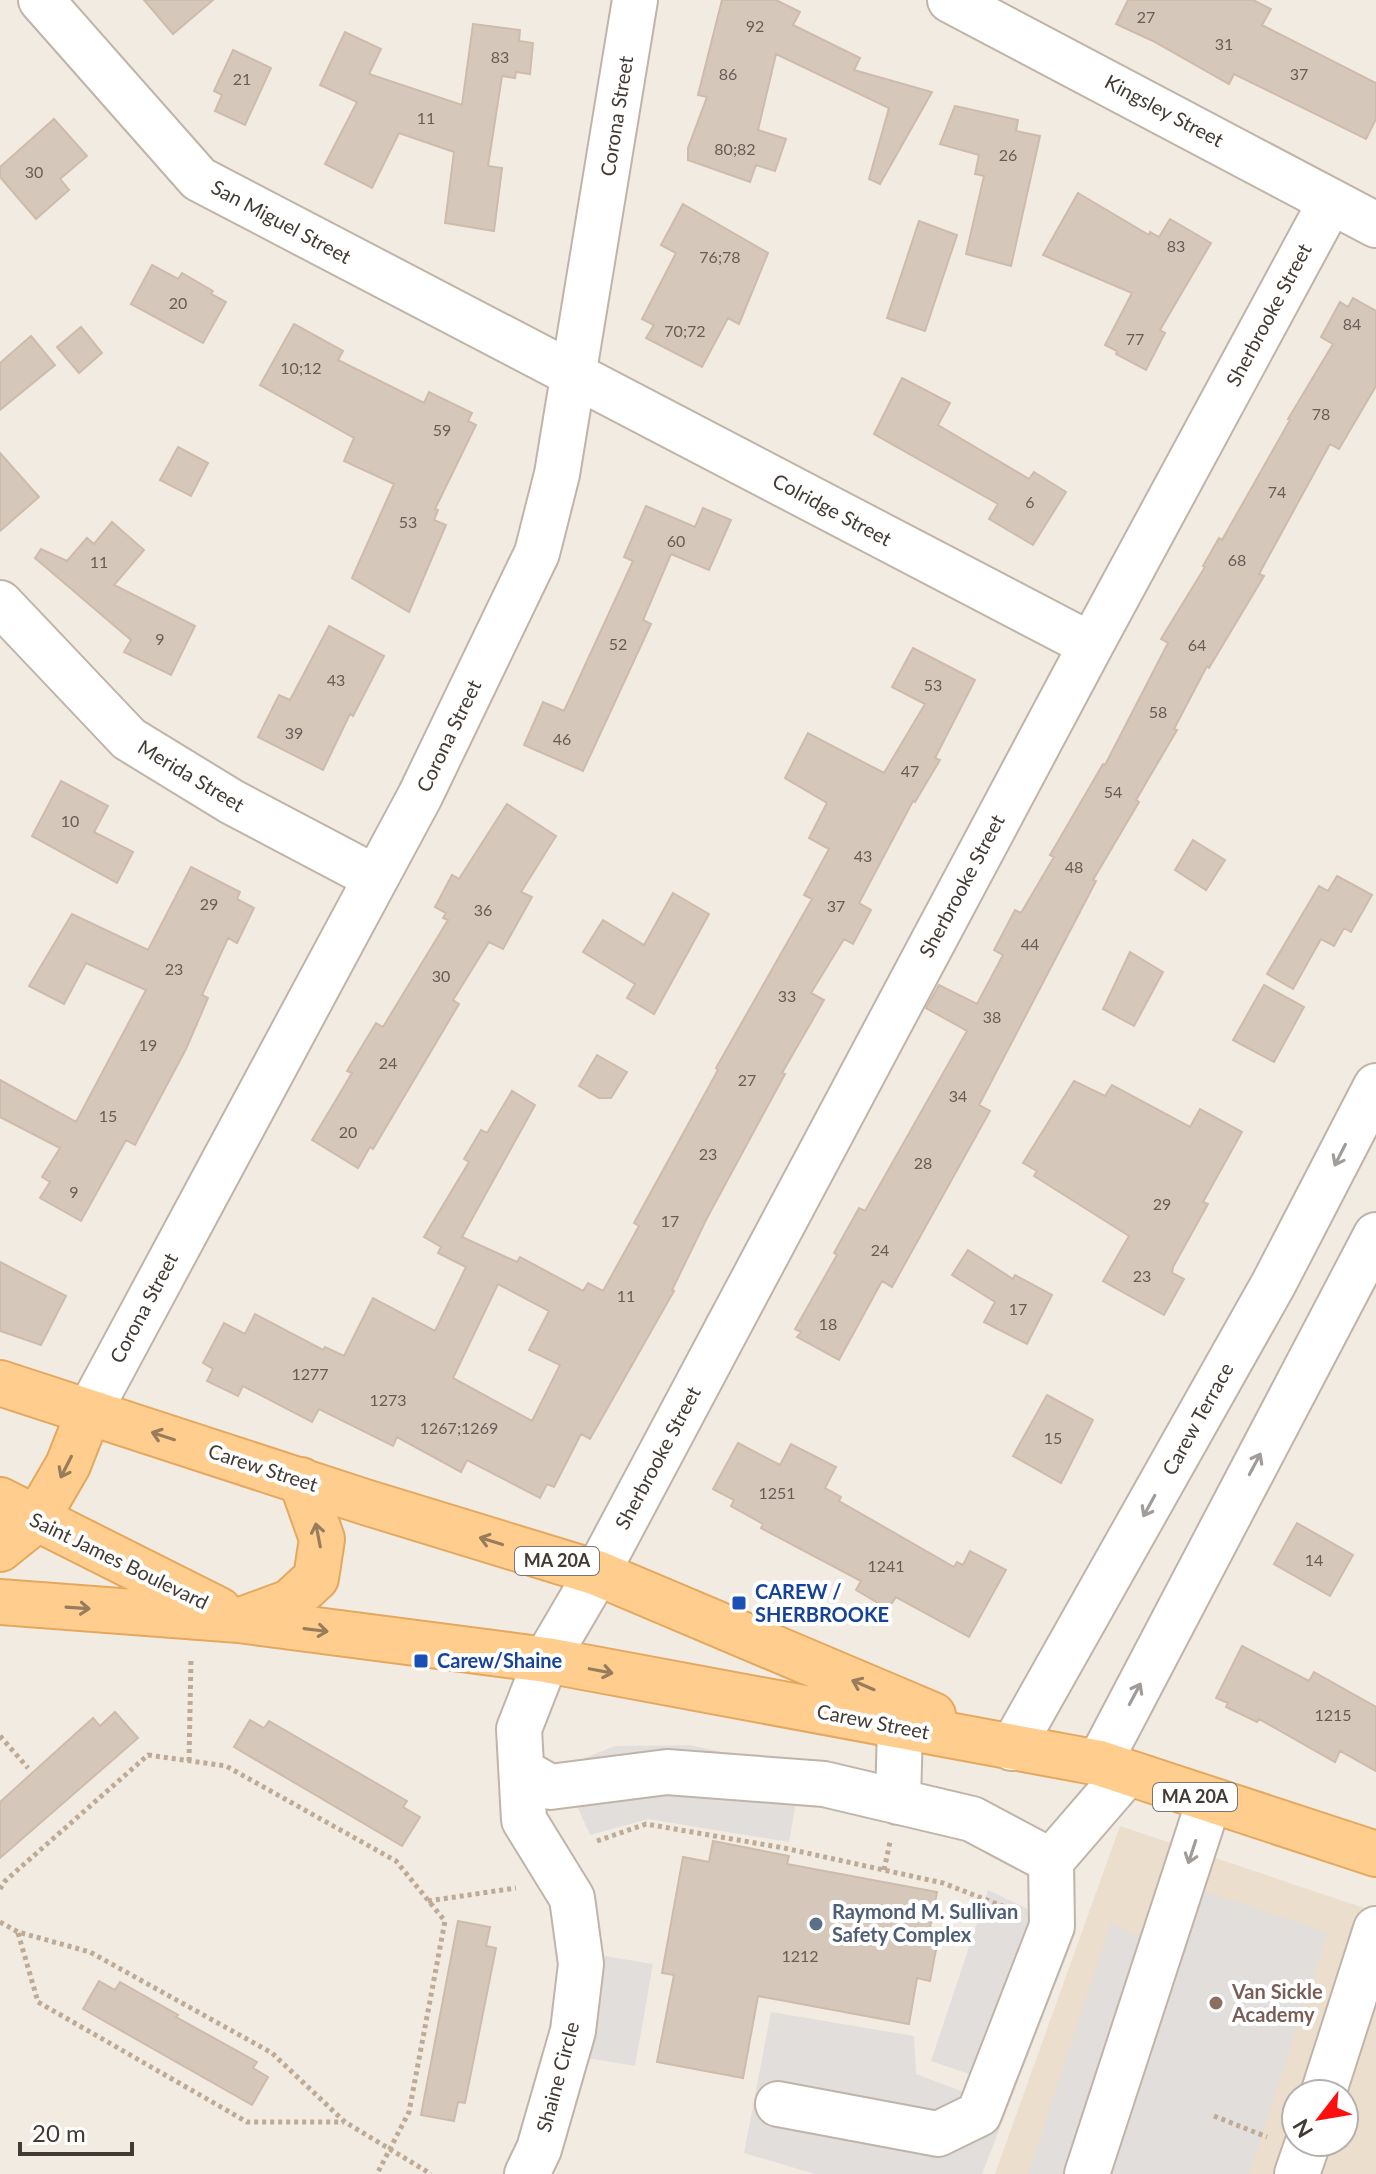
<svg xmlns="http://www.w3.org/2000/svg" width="1376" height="2174" font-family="Lato,sans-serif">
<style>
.education{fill:#ebdecc;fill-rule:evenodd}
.parking{fill:#e2dedb}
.building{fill:#d6c7bb;stroke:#cebbab;stroke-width:2;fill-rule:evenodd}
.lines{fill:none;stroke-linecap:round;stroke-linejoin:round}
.minor-casing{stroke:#c0b4a8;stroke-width:48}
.major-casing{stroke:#e4a85e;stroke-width:48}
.path{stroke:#bfaa96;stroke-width:5;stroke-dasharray:4 4;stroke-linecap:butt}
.minor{stroke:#fff;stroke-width:44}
.major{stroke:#ffce8e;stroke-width:44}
.oneway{stroke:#a19c99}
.oneway2{stroke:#987d5c}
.transit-dot{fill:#1a4fb4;stroke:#fff;stroke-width:3}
.service-dot{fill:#5c6f8a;stroke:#fff;stroke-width:3}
.education-dot{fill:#8d6e63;stroke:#fff;stroke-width:3}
.labels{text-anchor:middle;stroke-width:8;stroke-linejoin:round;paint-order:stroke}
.number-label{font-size:16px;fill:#685d55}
.shield{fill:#fff;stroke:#7b7570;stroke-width:2}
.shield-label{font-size:18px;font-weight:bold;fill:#433a33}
.street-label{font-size:20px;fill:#433a33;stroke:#fff}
.transit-label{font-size:20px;font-weight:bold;fill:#164399;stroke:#fff;text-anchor:start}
.service-label{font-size:20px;font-weight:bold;fill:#4e5e75;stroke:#fff;text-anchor:start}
.education-label{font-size:20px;font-weight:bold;fill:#785e54;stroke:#fff;text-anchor:start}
</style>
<rect width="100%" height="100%" fill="#f1ebe2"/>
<!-- education -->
<path class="education" d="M1120,1826L1376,1912V2174H995ZM1296,2094H1344V2142H1296Z"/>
<!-- parking -->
<path class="parking" d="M689,1745L802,1769L789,1842L648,1819L590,1835L560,1768L615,1746Z
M1159,1876L1328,1933L1249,2174H1028L1111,1922L1136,1936L1143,1931Z
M988,1890L1076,1932L982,2174H815L744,2153L771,2012L914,2036L916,2074L966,2093L972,2075L931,2061Z
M605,1956L653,1964L635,2066L587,2058Z"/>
<!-- building -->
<path class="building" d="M144,0H213L173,34Z
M722,0H776L800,12L793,25L860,58L854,70L932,92L880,184L869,179L889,108L776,54L758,130L786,139L775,171L756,165L750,182L688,160V148L707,97L698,95Z
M1128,0H1253L1271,9L1262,25L1376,83V119L1366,139L1234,74L1229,84L1153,41L1116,24Z
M473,24L520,30L519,41L533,43L530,74L516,72L515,78L502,76L488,166L502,168L494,231L445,223L454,152L399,133L372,188L325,164L357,102L320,85L345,32L381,49L369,74L462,105Z
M233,50L271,68L245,125L215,111L222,95L214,91Z
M955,106L1018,120L1016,131L1040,136L1011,266L966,254L984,176L975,174L979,155L940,144Z
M54,119L87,156L60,179L69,190L36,219L0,177V167Z
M1078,193L1149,235L1150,232L1159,237L1170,219L1211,243L1160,330L1165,333L1146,370L1116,354L1117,351L1105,345L1132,293L1043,255Z
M683,204L768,253L739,324L728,318L702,367L646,338L654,325L642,319L676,253L661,245Z
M919,221L957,235L925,331L887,318Z
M152,265L178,279L182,273L213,291L211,294L226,302L203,343L131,304Z
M1353,298L1376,311V386L1339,449L1330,444L1259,574L1264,576L1209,668L1207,666L1174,729L1177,730L1136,800L1139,802L1093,880L1096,881L979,1105L990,1111L892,1287L882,1281L839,1360L797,1337L801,1332L795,1329L837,1255L834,1253L859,1208L865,1211L967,1031L926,1008L939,985L977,1004L1003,955L994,950L1015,910L1021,913L1054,857L1050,855L1103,764L1105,765L1168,643L1161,639L1205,567L1203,566L1219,538L1222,540L1290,420L1288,419L1333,344L1321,337L1340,302L1348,307Z
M294,324L343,351L338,360L424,403L429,392L472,413L468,421L476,425L435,509L438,510L434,520L446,525L409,612L352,578L394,484L344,461L354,438L260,385Z
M81,327L102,353L79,373L57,347Z
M31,336L55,365L0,410V363Z
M902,378L950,403L938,425L1029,479L1034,472L1066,492L1033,545L989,519L998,504L874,434Z
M178,447L208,463L191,496L160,480Z
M0,453L39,497L0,531Z
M646,506L695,527L703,508L731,520L709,570L671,554L643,620L651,624L583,771L524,745L543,702L564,711L633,561L624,557Z
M112,522L144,550L114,585L195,626L171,675L124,652L131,640L35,558L41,549L67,561L87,538L94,544Z
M329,626L384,656L353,716L350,714L323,770L258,737L279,695L290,700Z
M913,648L975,680L935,758L940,760L915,802L913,801L859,903L871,910L853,944L844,939L811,993L824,1000L782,1073L785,1074L707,1218L672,1290L674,1291L590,1439L581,1434L554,1487L547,1484L540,1498L467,1460L461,1472L397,1437L393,1446L319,1409L312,1422L243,1386L238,1396L207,1381L213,1369L203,1363L224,1323L245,1334L255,1314L323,1350L325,1347L344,1356L373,1298L435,1331L466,1267L438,1253L441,1247L424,1237L469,1162L464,1159L481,1130L487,1133L512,1091L535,1105L462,1237L517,1262L520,1257L583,1291L588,1283L603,1291L639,1226L634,1223L718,1070L716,1068L812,899L804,895L829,849L809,838L827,803L785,778L808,733L884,773L925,704L892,687ZM498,1284L549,1311L529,1350L560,1365L532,1421L453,1378Z
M61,781L108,806L94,832L133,852L117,883L32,836Z
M507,804L556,836L521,892L532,897L503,949L489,942L453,1000L459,1004L373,1149L370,1147L358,1168L312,1140L352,1073L347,1071L376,1023L383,1027L448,920L443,918L446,913L435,907L452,875L459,879Z
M1193,840L1225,860L1206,890L1175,870Z
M191,867L240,892L237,899L254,908L237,943L228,938L202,995L208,998L186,1049L135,1145L126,1140L81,1221L40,1198L50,1182L42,1177L60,1148L0,1117V1080L76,1122L146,990L86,963L64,1004L29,986L72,914L148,950Z
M1337,876L1372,895L1351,932L1344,928L1334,946L1321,939L1293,989L1267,974L1319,886L1328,891Z
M673,893L709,914L654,1014L627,998L635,984L583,952L603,920L644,945Z
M1130,952L1163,972L1134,1026L1103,1009Z
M1264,985L1304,1007L1274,1062L1233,1040Z
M597,1055L627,1072L611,1098H599L579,1086Z
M1074,1081L1105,1096L1112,1085L1190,1127L1200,1109L1242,1132L1203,1202L1208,1204L1173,1267L1172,1273L1184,1279L1164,1315L1103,1281L1129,1236L1034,1176L1037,1171L1023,1163Z
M968,1250L1013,1279L1015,1275L1052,1295L1027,1344L984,1322L995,1302L952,1275Z
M0,1262L66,1296L41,1345L0,1331Z
M1047,1395L1093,1420L1061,1483L1013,1456Z
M738,1443L780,1465L791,1444L836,1467L825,1488L841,1497L839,1501L954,1567L957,1562L963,1565L970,1551L1006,1570L969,1637L896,1597L888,1609L856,1590L861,1581L761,1528L763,1524L731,1506L734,1500L713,1489Z
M1297,1523L1353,1555L1330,1596L1274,1564Z
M1242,1646L1309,1681L1314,1672L1376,1707V1771L1340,1751L1335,1762L1259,1719L1257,1722L1226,1707L1228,1703L1216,1698Z
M115,1712L138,1738L0,1858V1802L93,1718L100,1726Z
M250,1720L264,1728L269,1721L407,1801L403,1807L420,1817L402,1846L234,1747Z
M713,1841L789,1856L787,1864L937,1892L928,1937L938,1939L930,1981L917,1978L909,2024L758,1996L743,2078L657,2062L674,1975L662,1973L683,1857L709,1862Z
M458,1921L490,1927L486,1946L496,1948L465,2103L458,2102L454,2121L421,2115Z
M99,1981L115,1990L120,1982L178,2015L176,2017L257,2062L253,2068L268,2077L252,2105L83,2009Z"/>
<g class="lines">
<defs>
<path id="minor" d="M41,0L199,179L1091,645
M950,0L1376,225
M0,603L129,739L232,802L376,878
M89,1412L420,796L537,553L557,474L635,0
M1012,1748L1274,1283L1376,1086
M1099,1763L1376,1235
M522,1771L550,1787L667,1772L824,1784L972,1819L1051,1861L1052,1926L979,2114L938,2134L778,2104
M898,1802L900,1727
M1051,1861L1127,1773
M1323,2094L1376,1929
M527,2174L539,2149L573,2031L581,1964L572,1898L524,1820L519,1729L546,1660L597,1573L1091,645L1331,201
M1087,2174L1209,1801
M1297,2174L1308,2142"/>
<path id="major" d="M0,1383L365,1502L597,1573L933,1715
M0,1500L219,1610
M0,1549L36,1520L68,1465L89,1412
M0,1602L239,1620L546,1660L1099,1763L1376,1854
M241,1620L290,1602L316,1578L322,1539L301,1480"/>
</defs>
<!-- minor casing -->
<use href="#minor" class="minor-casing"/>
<!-- major casing -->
<use href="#major" class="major-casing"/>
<!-- path -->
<path class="path" d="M0,1736L28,1768
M189,1761L191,1658
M597,1841L646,1824L784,1848L943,1883L1010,1909
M884,1870L890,1842
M0,1889L5,1881L148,1755L226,1766L396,1861L445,1921L409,2112L377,2174
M428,1901L516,1888
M0,1922L18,1932L90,1952L272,2053L345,2122L431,2174
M18,1933L38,2002L247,2122H344
M1214,2116L1267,2137"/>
<!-- minor -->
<use href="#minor" class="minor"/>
<!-- major -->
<use href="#major" class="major"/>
</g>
<!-- one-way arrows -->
<defs><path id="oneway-shaft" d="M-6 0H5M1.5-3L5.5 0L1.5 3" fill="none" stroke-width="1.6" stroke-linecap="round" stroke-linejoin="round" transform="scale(2)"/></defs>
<g class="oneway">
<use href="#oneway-shaft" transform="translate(1340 1155) rotate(117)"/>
<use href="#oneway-shaft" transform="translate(1255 1464) rotate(-62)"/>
<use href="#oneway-shaft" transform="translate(1149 1506) rotate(119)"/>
<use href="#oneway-shaft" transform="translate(1135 1694) rotate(-62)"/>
<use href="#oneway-shaft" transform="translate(1192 1852) rotate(108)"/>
</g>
<g class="oneway2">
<use href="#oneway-shaft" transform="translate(163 1436) rotate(-162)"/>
<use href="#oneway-shaft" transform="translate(66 1467) rotate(117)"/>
<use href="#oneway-shaft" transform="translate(318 1535) rotate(-101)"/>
<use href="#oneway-shaft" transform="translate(491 1541) rotate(-163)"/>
<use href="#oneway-shaft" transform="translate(78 1608) rotate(4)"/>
<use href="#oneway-shaft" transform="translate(316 1630) rotate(7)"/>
<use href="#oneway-shaft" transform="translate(601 1671) rotate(11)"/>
<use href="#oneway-shaft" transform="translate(863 1685) rotate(-157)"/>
</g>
<!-- markers -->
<g class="transit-dot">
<rect x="731" y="1595" width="16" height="16" rx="4"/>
<rect x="413" y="1653" width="16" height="16" rx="4"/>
</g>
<circle class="service-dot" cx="816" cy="1924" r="8"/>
<circle class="education-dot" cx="1216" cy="2003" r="8"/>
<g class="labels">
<!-- number labels -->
<g class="number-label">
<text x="1146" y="23">27</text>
<text x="755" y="32">92</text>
<text x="1224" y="50">31</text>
<text x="500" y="63">83</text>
<text x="728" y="80">86</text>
<text x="1299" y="80">37</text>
<text x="242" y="85">21</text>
<text x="426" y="124">11</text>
<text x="735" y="155">80;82</text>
<text x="1008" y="161">26</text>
<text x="34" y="178">30</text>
<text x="1176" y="252">83</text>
<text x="720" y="263">76;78</text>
<text x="178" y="309">20</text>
<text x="1352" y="330">84</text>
<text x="685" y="337">70;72</text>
<text x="1135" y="345">77</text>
<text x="301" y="374">10;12</text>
<text x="1321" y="420">78</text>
<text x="442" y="436">59</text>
<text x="1277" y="498">74</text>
<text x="1030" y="508">6</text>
<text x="408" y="528">53</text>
<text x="676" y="547">60</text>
<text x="1237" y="566">68</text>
<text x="99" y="568">11</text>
<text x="160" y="645">9</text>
<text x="618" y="650">52</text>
<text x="1197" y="651">64</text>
<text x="336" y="686">43</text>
<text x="933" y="691">53</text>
<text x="1158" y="718">58</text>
<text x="294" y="739">39</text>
<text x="562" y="745">46</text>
<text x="910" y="777">47</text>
<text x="1113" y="798">54</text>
<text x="70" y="827">10</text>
<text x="863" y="862">43</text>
<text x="1074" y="873">48</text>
<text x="209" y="910">29</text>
<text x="836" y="912">37</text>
<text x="483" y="916">36</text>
<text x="1030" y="950">44</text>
<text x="174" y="975">23</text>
<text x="441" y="982">30</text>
<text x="787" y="1002">33</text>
<text x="992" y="1023">38</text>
<text x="148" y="1051">19</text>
<text x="388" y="1069">24</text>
<text x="747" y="1086">27</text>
<text x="958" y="1102">34</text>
<text x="108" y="1122">15</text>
<text x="348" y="1138">20</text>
<text x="708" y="1160">23</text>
<text x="923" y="1169">28</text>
<text x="74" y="1198">9</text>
<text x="1162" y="1210">29</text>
<text x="670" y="1227">17</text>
<text x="880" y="1256">24</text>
<text x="1142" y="1282">23</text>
<text x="626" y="1302">11</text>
<text x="1018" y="1315">17</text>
<text x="828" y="1330">18</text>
<text x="310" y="1380">1277</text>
<text x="388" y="1406">1273</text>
<text x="459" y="1434">1267;1269</text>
<text x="1053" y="1444">15</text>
<text x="777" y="1499">1251</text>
<text x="1314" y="1566">14</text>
<text x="886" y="1572">1241</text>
<text x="1333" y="1721">1215</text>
<text x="800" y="1962">1212</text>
</g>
<!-- shield labels -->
<g class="shield">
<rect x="515" y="1547" width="84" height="28" rx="6"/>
<rect x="1153" y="1783" width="84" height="28" rx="6"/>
</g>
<g class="shield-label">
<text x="557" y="1567">MA 20A</text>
<text x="1195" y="1803">MA 20A</text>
</g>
<!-- street labels -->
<g class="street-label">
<text transform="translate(1164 111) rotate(28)" y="7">Kingsley Street</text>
<text transform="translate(617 116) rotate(-81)" y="7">Corona Street</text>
<text transform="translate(281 222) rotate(28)" y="7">San Miguel Street</text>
<text transform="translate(1269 315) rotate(-62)" y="7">Sherbrooke Street</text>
<text transform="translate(832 510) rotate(28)" y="7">Colridge Street</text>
<text transform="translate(449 736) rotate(-64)" y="7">Corona Street</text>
<text transform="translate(191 776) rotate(31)" y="7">Merida Street</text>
<text transform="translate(962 886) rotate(-62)" y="7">Sherbrooke Street</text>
<text transform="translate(144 1308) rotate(-62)" y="7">Corona Street</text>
<text transform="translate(1198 1419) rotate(-61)" y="7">Carew Terrace</text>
<text transform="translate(658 1458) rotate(-62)" y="7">Sherbrooke Street</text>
<text transform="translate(263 1468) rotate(18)" y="7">Carew Street</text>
<text transform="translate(119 1561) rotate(26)" y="7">Saint James Boulevard</text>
<text transform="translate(873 1722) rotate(11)" y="7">Carew Street</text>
<text transform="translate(558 2077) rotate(-75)" y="7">Shaine Circle</text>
</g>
<!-- transit labels -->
<g class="transit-label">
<text x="755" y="1599">CAREW /<tspan x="755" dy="23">SHERBROOKE</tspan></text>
<text x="437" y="1668">Carew/Shaine</text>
</g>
<!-- service labels -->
<g class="service-label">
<text x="832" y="1919">Raymond M. Sullivan<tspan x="832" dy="23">Safety Complex</tspan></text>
</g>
<!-- education labels -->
<g class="education-label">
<text x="1232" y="1999">Van Sickle<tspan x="1232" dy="23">Academy</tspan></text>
</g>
</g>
<!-- north arrow -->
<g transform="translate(1320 2118) rotate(239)"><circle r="38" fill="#ffffff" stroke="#b4b0ad" stroke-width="2"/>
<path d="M0-6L14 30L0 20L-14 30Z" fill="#fc0f0f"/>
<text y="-12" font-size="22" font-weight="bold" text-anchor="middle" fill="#433a33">N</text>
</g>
<!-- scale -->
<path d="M20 2142v12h112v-12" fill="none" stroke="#433a33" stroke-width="4"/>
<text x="32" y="2142" font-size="24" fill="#433a33" stroke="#ffffff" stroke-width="6" paint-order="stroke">20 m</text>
</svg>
